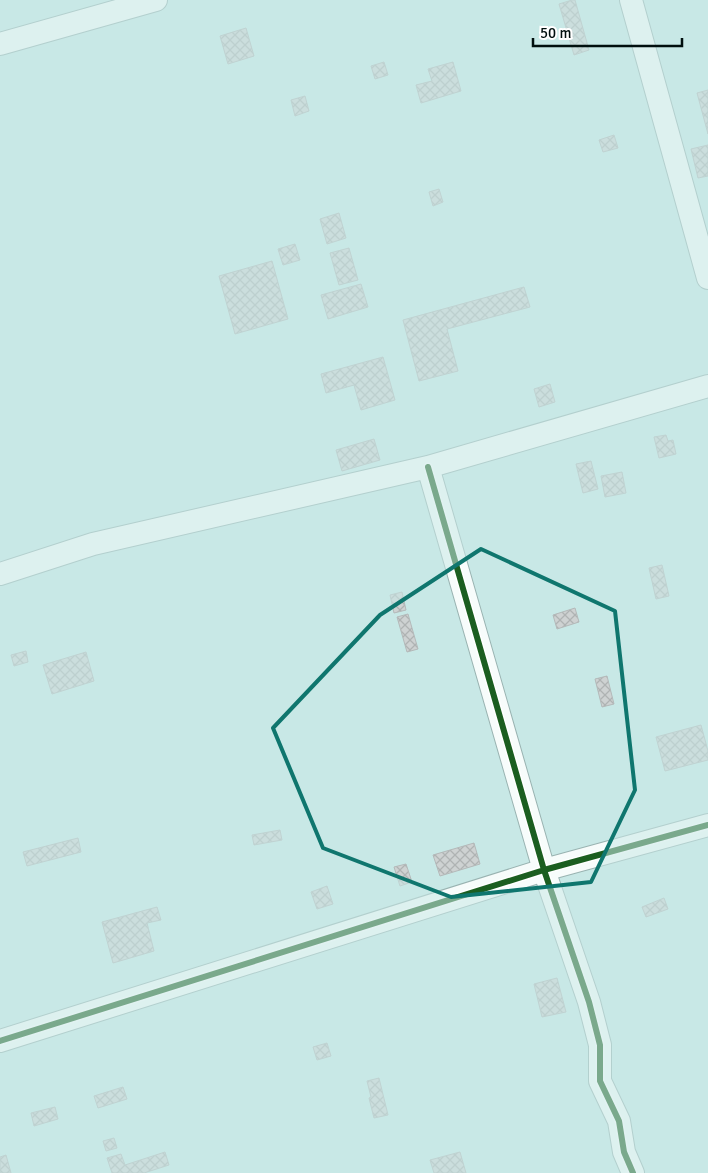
<svg xmlns="http://www.w3.org/2000/svg" width="708" height="1173" font-family="Signika,sans-serif">
<style>
.building{fill:url(#building-cross-hatch);stroke:#b4b9b9}
.lines{fill:none;stroke-linecap:round;stroke-linejoin:round}
.street-casing{stroke:#99b3b1;stroke-width:24}
.street{stroke:#f7fcfb;stroke-width:22}
.cycleway-casing{stroke:#fff;stroke-width:9}
.cycleway{stroke:#1b5e20;stroke-width:6}
.marked{fill:none;stroke:#0f766e;stroke-width:4;stroke-linejoin:round}
</style>
<defs>
<pattern id="building-cross-hatch" width="8" height="8" patternUnits="userSpaceOnUse" patternTransform="scale(1.25)"><rect width="8" height="8" fill="#ced2d2"/><path d="M0 0l8 8M0 8l8-8" fill="none" stroke="#afb3b3"/></pattern>
</defs>
<rect width="100%" height="100%" fill="#c8e8e6"/>
<!-- building -->
<path class="building" d="M572,0H575L589,50L574,55L559,4Z
M246,28L254,56L228,64L220,36Z
M384,62L388,75L375,79L371,66Z
M453,62L461,91L421,103L416,85L432,81L428,69Z
M708,90V134L697,93Z
M305,96L309,111L295,116L291,100Z
M614,135L618,148L603,152L599,140Z
M708,145V176L698,178L691,149Z
M439,189L443,202L433,206L429,192Z
M339,213L346,238L327,244L320,219Z
M295,244L300,260L283,265L278,249Z
M349,248L358,280L339,285L330,253Z
M272,261L288,319L235,334L219,276Z
M361,284L368,307L328,319L321,295Z
M524,287L530,307L447,329L458,371L419,381L403,320Z
M383,357L395,400L361,410L354,385L326,393L321,374Z
M550,384L555,402L539,407L534,389Z
M666,435L668,441L673,440L676,454L659,458L654,437Z
M374,439L380,460L342,471L336,450Z
M591,461L598,489L583,493L576,464Z
M622,472L626,493L605,497L601,476Z
M662,565L669,596L656,599L649,568Z
M402,592L406,610L394,613L390,595Z
M575,608L579,622L557,629L553,615Z
M408,614L418,649L407,652L397,617Z
M26,651L28,662L14,666L11,655Z
M86,652L94,681L52,694L43,665Z
M607,676L614,704L602,707L595,679Z
M701,725L708,751V760L665,771L656,737Z
M280,830L282,840L254,845L252,835Z
M78,838L81,852L27,866L23,852Z
M474,843L480,864L440,876L433,855Z
M406,864L412,882L400,886L394,867Z
M327,886L333,904L317,909L311,892Z
M664,898L668,909L646,917L642,907Z
M157,907L161,920L147,923L154,951L113,963L102,922Z
M557,978L566,1012L542,1017L534,984Z
M327,1043L331,1056L317,1060L313,1047Z
M379,1078L388,1115L374,1118L369,1098L371,1097L367,1081Z
M123,1087L127,1099L98,1108L94,1096Z
M55,1107L58,1119L34,1126L31,1113Z
M114,1138L117,1148L106,1151L103,1141Z
M165,1152L169,1165L144,1173H112L107,1158L121,1154L125,1165Z
M460,1152L466,1173H434L430,1160Z
M6,1155L11,1173H0V1157Z"/>
<g class="lines">
<defs>
<path id="street" d="M631,0L708,278
M0,44L156,0
M428,467L544,870L589,1002L600,1045V1081L619,1121L624,1152L633,1173
M0,574L93,544L428,467L708,386
M0,1041L544,870L708,825"/>
</defs>
<!-- street casing -->
<use href="#street" class="street-casing"/>
<!-- street -->
<use href="#street" class="street"/>
<defs>
<path id="cycleway" d="M428,467L544,870L589,1002L600,1045V1081L619,1121L624,1152L633,1173
M0,1041L544,870L708,825"/>
</defs>
<!-- cycleway casing -->
<use href="#cycleway" class="cycleway-casing"/>
<!-- cycleway -->
<use href="#cycleway" class="cycleway"/>
</g>
<!-- marked area -->
<path d="M0 0H708V1173H0ZM481,549L615,611L635,790L591,882L451,897L323,848L273,728L380,615Z" fill="#c8e8e6" fill-opacity=".55" fill-rule="evenodd"/>
<path class="marked" d="M481,549L615,611L635,790L591,882L451,897L323,848L273,728L380,615Z"/>
<!-- scale -->
<path d="M533 38v8h149v-8" fill="none" stroke="#000f0e" stroke-width="2.5"/>
<text x="540" y="38" font-size="15" fill="#000f0e" stroke="#ffffff" stroke-width="4" paint-order="stroke">50 m</text>
</svg>
